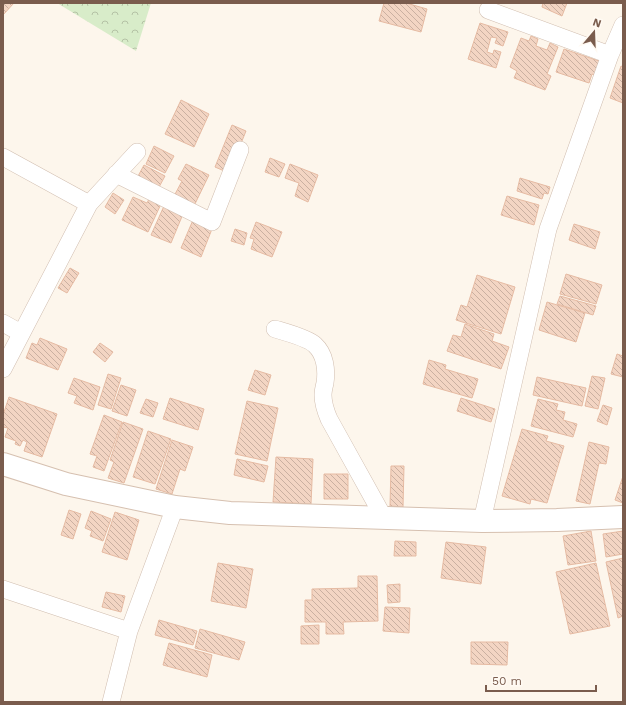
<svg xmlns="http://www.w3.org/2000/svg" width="626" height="705" font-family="'Work Sans',sans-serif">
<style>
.forest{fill:url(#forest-crowns)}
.building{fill:url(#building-back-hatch);stroke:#e6bba3}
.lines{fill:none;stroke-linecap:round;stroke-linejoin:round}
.street-casing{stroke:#d1beb0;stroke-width:18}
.secondary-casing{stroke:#d6c0b0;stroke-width:24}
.street{stroke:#fff;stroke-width:17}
.secondary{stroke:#fff;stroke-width:22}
</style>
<defs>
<pattern id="forest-crowns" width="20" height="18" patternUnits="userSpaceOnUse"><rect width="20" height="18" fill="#d8ecc9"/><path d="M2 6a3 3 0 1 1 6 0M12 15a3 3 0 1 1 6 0" fill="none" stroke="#b4c2a5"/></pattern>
<pattern id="building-back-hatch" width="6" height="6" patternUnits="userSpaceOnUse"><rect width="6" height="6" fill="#f3d5c3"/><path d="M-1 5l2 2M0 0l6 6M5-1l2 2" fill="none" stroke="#cab0a1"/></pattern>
</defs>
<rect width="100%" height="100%" fill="#fdf6ec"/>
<!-- forest -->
<path class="forest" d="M57,3H151L136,51Z"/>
<!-- building -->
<path class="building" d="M3,3H14L3,15Z
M384,3H406L427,9L421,32L379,21Z
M543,3H567L562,16L542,7Z
M480,23L508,32L503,46L495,43L497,38L491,37L487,52L493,54L494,50L501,52L496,68L468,59Z
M531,36L538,39L536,46L547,50L550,43L558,47L547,74L551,76L545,90L514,78L517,71L510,67L521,38L529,41Z
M564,49L602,62L597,76L592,74L589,83L556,72Z
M621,66L623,67V103L610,98Z
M181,100L209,114L194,147L165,134Z
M232,125L246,131L229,173L215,167Z
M154,146L174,156L165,173L146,164Z
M270,158L285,164L279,177L265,172Z
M186,164L209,175L193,208L173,198L182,181L178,179Z
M290,164L318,175L308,202L295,196L299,183L285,178Z
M144,165L165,176L158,189L137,178Z
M520,178L550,187L548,194L544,193L542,199L517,191Z
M113,193L124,200L115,214L105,207Z
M507,196L539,205L534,225L501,215Z
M133,197L147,203L149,199L161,204L148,232L122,220Z
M164,206L183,214L171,243L151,235Z
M193,220L212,229L201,257L181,248Z
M256,222L282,232L272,257L251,249L254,239L250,238Z
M574,224L600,232L595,249L569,240Z
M235,229L247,233L244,245L231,241Z
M70,268L79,273L67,293L58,288Z
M566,274L602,285L596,304L560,294Z
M477,275L515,287L501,334L456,320L461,305L467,307Z
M560,296L596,306L593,315L557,304Z
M547,302L585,313L576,342L539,330Z
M465,324L494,334L492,341L509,347L501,369L447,351L453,335L461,337Z
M40,338L67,349L58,370L26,358L32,343L37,345Z
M100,343L113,352L105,362L93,352Z
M617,354L623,356V377L611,374Z
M429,360L446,365L445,369L478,379L472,398L423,384Z
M255,370L271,375L265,395L248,390Z
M108,374L121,378L111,409L98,405Z
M592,376L605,378L598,409L585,406Z
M537,377L586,388L582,406L533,395Z
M74,378L100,387L93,410L74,403L77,396L68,393Z
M121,385L136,390L127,416L112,411Z
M9,397L57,414L42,457L24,451L27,442L23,440L20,446L15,444L16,441L5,437L8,428L3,427V415Z
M170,398L204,409L198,430L163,419Z
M461,398L495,409L491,422L457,411Z
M146,399L158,403L153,417L140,413Z
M538,399L558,404L556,410L565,412L563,420L577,424L573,437L531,426Z
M247,401L278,408L267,461L235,454Z
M603,405L612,408L607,425L597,421Z
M104,415L122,422L104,471L93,467L97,456L90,454Z
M123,422L143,429L124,483L108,478L114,462L110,460Z
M522,429L548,436L546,441L564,446L547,503L531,499L530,504L502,496Z
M148,431L171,439L155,484L133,477Z
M172,440L193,447L185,471L180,469L172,494L156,489Z
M589,442L609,447L606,464L599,463L590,504L576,501Z
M276,457L313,459L311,504L273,502Z
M237,459L268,466L264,482L234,475Z
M391,466H404L403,507L390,506Z
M324,474H348V499H324Z
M623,476V503L615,500Z
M69,510L81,514L73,539L61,535Z
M91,511L111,519L103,541L90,536L92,531L85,528Z
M115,512L139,520L127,560L102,552Z
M591,531L596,561L568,565L563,536Z
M623,531V554L606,557L603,534Z
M395,541L416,542V556H394Z
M446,542L486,547L481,584L441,578Z
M623,558V616L618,618L606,562Z
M218,563L253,569L246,608L211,601Z
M596,563L610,626L570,634L556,572Z
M358,576H377L378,621L343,622L344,634H326V622H305V600H312V589L358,588Z
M400,584V602L388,603L387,585Z
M106,592L125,596L121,612L102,607Z
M385,607L410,608L409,633L383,631Z
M159,620L197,631L193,645L155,635Z
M319,625V644H301V626Z
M200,629L245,642L239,660L195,648Z
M471,642H508L507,665L471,664Z
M169,643L212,655L207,677L163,665Z"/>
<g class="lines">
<defs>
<path id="street" d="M488,10L610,55
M3,157L89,204
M116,174L212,222L240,150
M3,323L21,333
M275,329C285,332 308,338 315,345C325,354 327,370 325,383C324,387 323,391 323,395C323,403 326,412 329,419L384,518
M3,369L89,204L137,152
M482,521L548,229L610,55L623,25
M3,589L129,631
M111,702L129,631L175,507"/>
<path id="secondary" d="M3,464L66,484L175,507L230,513L482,521L557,520L623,517"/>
</defs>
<!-- street casing -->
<use href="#street" class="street-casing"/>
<!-- secondary casing -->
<use href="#secondary" class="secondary-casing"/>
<!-- street -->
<use href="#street" class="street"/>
<!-- secondary -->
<use href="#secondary" class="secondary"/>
</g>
<!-- border -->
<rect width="626" height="705" fill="none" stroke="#7a5c4d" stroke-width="8"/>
<!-- north arrow -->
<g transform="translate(594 32) rotate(19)" stroke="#fffaf3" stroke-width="3" paint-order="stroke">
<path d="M0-3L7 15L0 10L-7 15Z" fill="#7a5c4d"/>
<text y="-6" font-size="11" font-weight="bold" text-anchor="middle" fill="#7a5c4d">N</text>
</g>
<!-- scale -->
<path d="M486 685v6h110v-6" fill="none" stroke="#7a5c4d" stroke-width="2"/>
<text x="492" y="685" font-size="12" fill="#7a5c4d" stroke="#fffaf3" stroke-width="3" paint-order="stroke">50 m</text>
</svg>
